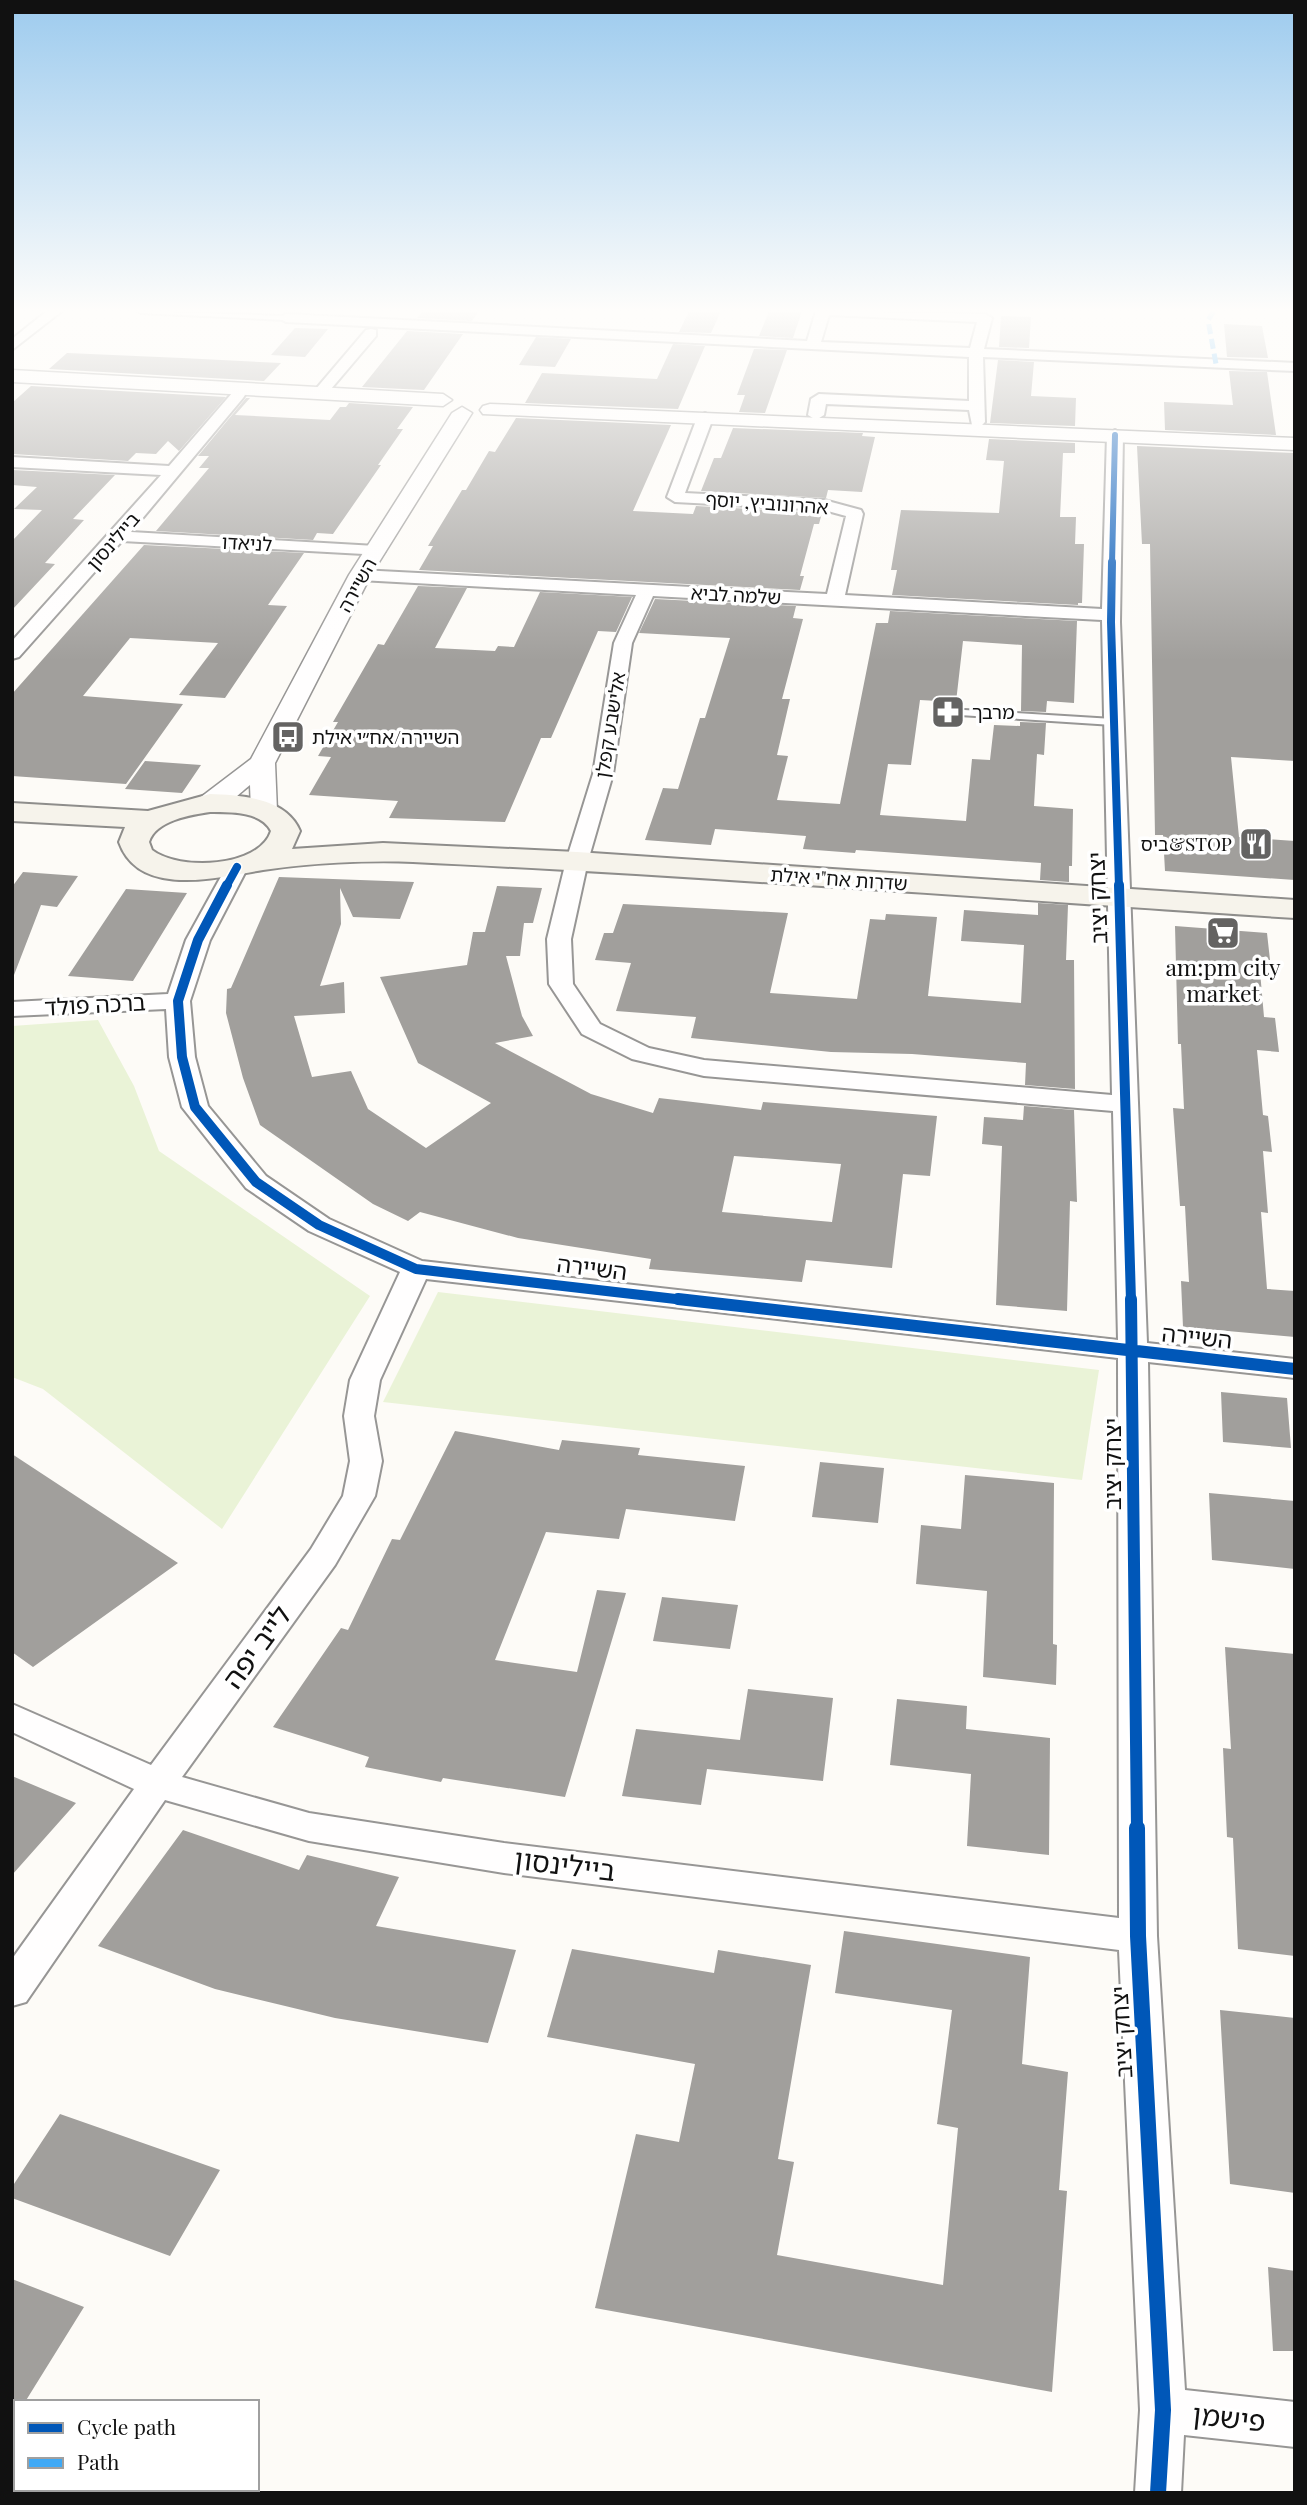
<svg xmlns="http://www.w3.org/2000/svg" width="1307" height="2505" font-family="'Playfair Display','Noto Sans Hebrew',serif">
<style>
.green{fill:#eaf3d7}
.building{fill:#a19f9c;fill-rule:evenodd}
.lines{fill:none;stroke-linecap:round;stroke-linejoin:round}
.service-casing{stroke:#979695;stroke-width:4}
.minor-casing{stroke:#979695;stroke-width:4}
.tertiary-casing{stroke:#979695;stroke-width:3}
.secondary-casing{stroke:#8e8d8b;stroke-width:4}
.service{fill:#fffefe;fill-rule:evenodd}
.minor{fill:#fffefe;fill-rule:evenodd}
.tertiary{fill:#fffefe;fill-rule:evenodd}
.secondary{fill:#f6f3eb;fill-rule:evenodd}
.quiet{stroke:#3fa9f5;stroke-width:5;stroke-dasharray:10 5;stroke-linecap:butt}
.cycleway-far4-casing{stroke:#fff;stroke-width:9}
.cycleway-far3-casing{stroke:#fff;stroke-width:11}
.cycleway-far2-casing{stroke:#fff;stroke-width:14}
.cycleway-far1-casing{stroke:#fff;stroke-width:17}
.cycleway-casing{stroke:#fff;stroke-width:20}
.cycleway-far4{stroke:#0057b8;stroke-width:6}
.cycleway-far3{stroke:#0057b8;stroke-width:8}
.cycleway-far2{stroke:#0057b8;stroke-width:10}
.cycleway-far1{stroke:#0057b8;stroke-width:12}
.cycleway{stroke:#0057b8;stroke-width:16}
.labels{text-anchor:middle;stroke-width:7;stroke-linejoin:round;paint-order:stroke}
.far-street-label{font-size:19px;fill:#111;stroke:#fff}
.far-poi-label{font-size:19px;fill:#111;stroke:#fff;text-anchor:start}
.street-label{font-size:23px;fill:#111;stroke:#fff}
.poi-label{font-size:23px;fill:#111;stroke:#fff}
.near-street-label{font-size:28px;fill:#111;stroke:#fff}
</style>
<rect width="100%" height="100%" fill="#fdfbf7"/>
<!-- green -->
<path class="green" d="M98,1020L134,1086L159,1151L370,1296L222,1529L43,1389L12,1377V1026Z
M438,1292L1099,1370L1082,1480L383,1402Z"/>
<!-- building -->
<path class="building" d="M423,311H479L472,321L417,318Z
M689,311H721L711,333L679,332Z
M769,311H802L793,338L759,336Z
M1001,316L1031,317L1029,348L999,347Z
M1224,324L1262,326L1268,358L1227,357Z
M295,328L328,329L305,357L271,355Z
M407,331L463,334L424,390L362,387Z
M536,337L571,339L555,367L519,365Z
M673,344L705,346L678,409L525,403L542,373L657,379Z
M754,349L787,350L765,413L739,412L745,395H737Z
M67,353L182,358L281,363L264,381L49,369Z
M998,360L1034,362L1031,396L1076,398L1075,426L990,423Z
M1229,371L1267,372L1276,435L1165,430L1164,402L1233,405Z
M31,386L226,397L179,451L168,441L156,454L136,453L128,461L12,454V403Z
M246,398H250L235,415L330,420L340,407H346L349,403L413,407L397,429H403L378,465H381L333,534L317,533L313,540L156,531L209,468H199L209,456H198Z
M516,418L671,425L633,511L693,514L696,506L822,513L819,524H814L800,576H804L800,590L419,570L433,546H428L462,490H466L489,451L495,452Z
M733,428L863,433L862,436L875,437L862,492L828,490L826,498L701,491L714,458H721Z
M989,439L1075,443V453H1063L1060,517H1076L1075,544H1084L1082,603H1078V605L892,595L897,570H891L901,510L999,513L1004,461L986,460Z
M1137,446L1295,453V761L1231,757L1239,837L1295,841V880L1165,871L1163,835H1155L1150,544H1142Z
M12,470L115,475L73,519L84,520L45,563L55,564L12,610V541L42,510L14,509L37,487L12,485Z
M144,545L304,553L268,605L287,606L225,698L179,695L218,643L130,638L83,696L183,704L126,784L12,776V694Z
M418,586L467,588L435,648L495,651L498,646L514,647L540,592L632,597L616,632L598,631L551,738H541L505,822L389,818L398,801L309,795L331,757L318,756L338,722H333L378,644L384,645Z
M655,599L796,606L793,618L803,619L782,699H790L777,755L788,756L777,800L840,804L876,623H888L890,611L1077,621L1074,703L1047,701L1046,712L1021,711L1022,645L963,641L956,702L920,700L911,765L888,764L880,815L966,821L972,759L990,760L994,725L1020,726V722L1046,723L1044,755L1037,754L1034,806L1073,809L1072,866H1069V882L1040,880L1041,863L856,850L855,853L803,849L806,836L715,829L711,845L645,840L663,788L678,789L700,718H705L730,638L639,633Z
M145,761L201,765L182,793L125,789Z
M23,872L78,876L57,907L41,905L14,975L12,887Z
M279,877L414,882L400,919L353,917L340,888L341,924L320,986L344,982L345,1013L294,1016L312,1077L351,1071L368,1109L426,1148L491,1103L418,1063L380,977L467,965L473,932H485L497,886L542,888L533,923H524L520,956H506L522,1016L533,1036L495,1043L591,1094L653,1113L659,1098L761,1110L763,1102L937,1116L930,1176L903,1174L892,1268L806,1260L802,1282L649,1269L651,1259L518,1238L420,1212L408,1221L373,1204L260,1125L243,1078L226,1013L227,989L231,988ZM734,1156L841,1164L832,1222L722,1212Z
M126,889L187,893L133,981L68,976Z
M1038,903L1068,905L1066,960H1074L1075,1089L1025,1085L1026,1063L912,1054L831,1052L691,1038L696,1017L616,1011L631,963L595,960L604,933H613L623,904L788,913L770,993L857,999L870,919L885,920L886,914L937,917L928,996L1021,1003L1024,945L961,941L964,910L1038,915Z
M1175,926L1267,933L1270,960H1259L1264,1017L1275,1018L1279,1052L1257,1050L1263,1115L1268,1116L1272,1152L1263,1151L1268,1213L1261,1212L1267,1289L1295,1291V1337L1183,1327L1181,1281L1189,1282L1185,1206H1180L1173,1108L1184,1109L1181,1044H1178Z
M1024,1106L1074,1110L1077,1202L1070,1201L1067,1311L996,1305L1002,1146L982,1144L984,1117L1023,1120Z
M1221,1392L1287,1398L1291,1448L1223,1442Z
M455,1431L559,1450L562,1440L640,1448L638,1455L745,1466L735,1521L626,1509L619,1539L546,1532L495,1660L577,1672L597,1590L626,1593L565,1797L443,1778L441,1782L365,1767L369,1757L273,1727L341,1628L348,1630L392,1539L400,1540Z
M12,1454L178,1563L33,1667L12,1652Z
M820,1462L884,1468L878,1523L812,1517Z
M965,1475L1054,1483L1053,1644L1057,1645L1056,1685L983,1677L987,1591L916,1584L921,1525L961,1529Z
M1209,1493L1295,1501V1569L1212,1560Z
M662,1597L738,1605L730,1649L653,1641Z
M1225,1647L1295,1654V1956L1238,1949L1233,1838L1227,1837L1223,1748L1231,1749Z
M748,1689L833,1698L823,1781L707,1769L701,1805L622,1796L636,1729L740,1740Z
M897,1699L967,1706L966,1729L1050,1738L1049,1855L967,1846L971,1774L890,1765Z
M12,1776L76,1803L12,1875Z
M183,1830L299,1870L307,1855L399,1877L376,1926L516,1950L488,2043L335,2018L215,1989L98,1946Z
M844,1931L1030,1957L1022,2064L1068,2072L1059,2190L1067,2191L1052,2392L595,2308L636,2134L679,2142L695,2064L547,2037L572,1949L714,1973L718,1950L811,1965L778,2159L794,2162L777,2255L943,2285L958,2128L937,2124L952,2010L835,1993Z
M1220,2010L1295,2018V2193L1230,2184Z
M60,2114L220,2170L170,2256L12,2198V2187Z
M1268,2267L1295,2271V2351H1273Z
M12,2279L84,2307L25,2402H16V2418L12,2423Z"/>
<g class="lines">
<defs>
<path id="service" d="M138,311L286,316L289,318L286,320L141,313Z
M948,709L1113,719L1118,722L1113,725L944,714V710Z"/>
<path id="minor" d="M47,311H62L12,350V339Z
M816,311L985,314L992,318L984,349L1295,363V371L983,357L985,422L982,425H972L969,410L826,404L824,415L816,420L808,415L811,399L819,394L969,401V357L286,322L279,318L286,314L807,341ZM829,315L977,322L970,348L821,342Z
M371,329L376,330V336L325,396H315L313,393L315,390L366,330Z
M238,391L243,392L245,395L243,398L131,532L376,546L382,547L385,551L382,555L122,541L19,657L12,659V641L161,475L12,467V457L169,466L233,392Z
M705,413L713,418L685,493L824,500L861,510L863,514L845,595L1102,609L1107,435L1115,430L1123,435L1120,622L1147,1343L1295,1359V1378L1148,1362L1157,1936L1185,2390L1295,2402V2447L1184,2435L1181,2493H1135L1140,2410L1119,1950L504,1873L309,1841L165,1800L26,2002L12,2006V1959L134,1789L12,1732V1704L151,1765L311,1549L343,1496L350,1461L344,1416L350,1380L400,1272L309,1231L246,1188L182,1107L169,1057L166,1009L12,1016V1002L168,994L186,940L229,862H245L248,867L210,940L190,1001L195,1057L208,1106L266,1176L329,1219L422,1261L1118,1340L1113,1111L704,1076L632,1059L582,1034L549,984L547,939L566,861L593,774L614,643L636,595L360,580L351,575L360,570L827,594L846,516L824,510L675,502L667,497L697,418ZM653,596L1102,620L1112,1095L704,1060L649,1048L600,1024L573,984L571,939L588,861L613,774L632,643ZM426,1279L1118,1358L1119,1918L504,1843L309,1813L182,1777L335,1565L375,1496L382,1461L374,1416L380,1380Z"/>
<path id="tertiary" d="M12,370L443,394L452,400L443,406L12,382Z
M490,404L1295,438V450L483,414L480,410L483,406Z
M462,407L472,413L371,575L275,763L277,811L273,817L264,819L255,817L251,811L250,785C235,797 221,814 201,809L197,803L201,797L251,759L349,575L452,413Z"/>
<path id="secondary" d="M210,794C242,795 286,798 300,831L292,849L383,843L577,852L1295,900V918C1001,899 707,876 413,862C369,860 307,863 263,870C219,877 139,899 119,842L125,827L12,821V803L148,811ZM210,812C229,812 261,811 271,831C259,868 179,871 152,850L149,842C156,820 191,815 210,812Z"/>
</defs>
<!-- service casing -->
<use href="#service" class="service-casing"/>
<!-- minor casing -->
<use href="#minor" class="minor-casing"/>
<!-- tertiary casing -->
<use href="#tertiary" class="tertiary-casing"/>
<!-- secondary casing -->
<use href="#secondary" class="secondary-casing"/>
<!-- service -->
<use href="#service" class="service"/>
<!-- minor -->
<use href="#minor" class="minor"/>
<!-- tertiary -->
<use href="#tertiary" class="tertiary"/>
<!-- secondary -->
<use href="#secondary" class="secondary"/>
<!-- quiet -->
<path class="quiet" d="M1214,311L1208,320L1216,364"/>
<defs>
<path id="cycleway-far4" d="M1112,564L1115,435"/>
<path id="cycleway-far3" d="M1112,562L1111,622L1119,887
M226,887L237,867"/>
<path id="cycleway-far2" d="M227,885L198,940L178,1001L182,1057L195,1107L256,1182L319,1225L416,1269L693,1301
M1119,885L1131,1301"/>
<path id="cycleway-far1" d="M678,1299L1295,1369
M1131,1299L1137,1829"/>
<path id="cycleway" d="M1137,1828L1138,1936L1163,2410L1158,2493"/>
</defs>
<!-- cycleway-far4 casing -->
<use href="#cycleway-far4" class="cycleway-far4-casing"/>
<!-- cycleway-far3 casing -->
<use href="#cycleway-far3" class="cycleway-far3-casing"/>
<!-- cycleway-far2 casing -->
<use href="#cycleway-far2" class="cycleway-far2-casing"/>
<!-- cycleway-far1 casing -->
<use href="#cycleway-far1" class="cycleway-far1-casing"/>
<!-- cycleway casing -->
<use href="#cycleway" class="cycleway-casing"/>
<!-- cycleway-far4 -->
<use href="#cycleway-far4" class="cycleway-far4"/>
<!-- cycleway-far3 -->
<use href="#cycleway-far3" class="cycleway-far3"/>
<!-- cycleway-far2 -->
<use href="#cycleway-far2" class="cycleway-far2"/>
<!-- cycleway-far1 -->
<use href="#cycleway-far1" class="cycleway-far1"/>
<!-- cycleway -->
<use href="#cycleway" class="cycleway"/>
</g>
<!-- sky -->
<linearGradient id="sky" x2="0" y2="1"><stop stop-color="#9dcbee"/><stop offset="0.47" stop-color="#fefdfb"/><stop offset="1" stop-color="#fefdfb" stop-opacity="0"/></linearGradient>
<rect width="1307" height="661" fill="url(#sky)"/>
<!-- icons -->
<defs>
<symbol id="pharmacy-square" viewBox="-11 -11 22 22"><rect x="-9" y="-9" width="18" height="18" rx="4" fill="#646362" stroke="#fff"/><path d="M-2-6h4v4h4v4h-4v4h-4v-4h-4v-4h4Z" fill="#fff"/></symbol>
<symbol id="bus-square" viewBox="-11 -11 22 22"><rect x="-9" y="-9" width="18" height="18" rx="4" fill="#646362" stroke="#fff"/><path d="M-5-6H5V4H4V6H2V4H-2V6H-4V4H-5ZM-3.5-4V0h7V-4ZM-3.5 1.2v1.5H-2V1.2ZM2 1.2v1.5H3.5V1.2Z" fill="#fff"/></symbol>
<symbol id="restaurant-square" viewBox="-11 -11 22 22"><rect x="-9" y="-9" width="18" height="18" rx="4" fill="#646362" stroke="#fff"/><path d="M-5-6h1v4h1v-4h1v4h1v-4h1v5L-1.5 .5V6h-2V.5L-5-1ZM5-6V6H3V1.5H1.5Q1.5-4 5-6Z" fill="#fff"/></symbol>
<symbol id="supermarket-square" viewBox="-11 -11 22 22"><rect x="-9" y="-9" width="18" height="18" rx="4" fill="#646362" stroke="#fff"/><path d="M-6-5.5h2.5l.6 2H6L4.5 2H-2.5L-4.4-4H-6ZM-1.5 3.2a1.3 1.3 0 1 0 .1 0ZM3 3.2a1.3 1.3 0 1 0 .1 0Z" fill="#fff"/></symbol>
</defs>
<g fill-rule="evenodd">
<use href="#pharmacy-square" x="929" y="693" width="38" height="38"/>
<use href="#bus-square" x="269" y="718" width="38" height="38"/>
<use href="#restaurant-square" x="1237" y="825" width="38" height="38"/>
<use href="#supermarket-square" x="1204" y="914" width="38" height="38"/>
</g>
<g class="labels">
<!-- far-street labels -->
<g class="far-street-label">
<text transform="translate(767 503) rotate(4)" y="7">אהרונוביץ, יוסף</text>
<text transform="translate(113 541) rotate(-49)" y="7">ביילינסון</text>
<text transform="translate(247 543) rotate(3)" y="7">לניאדו</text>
<text transform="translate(357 585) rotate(-61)" y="7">השיירה</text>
<text transform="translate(736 595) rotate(3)" y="7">שלמה לביא</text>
<text transform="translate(610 725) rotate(-81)" y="7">אלישבע קפלן</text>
<text transform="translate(839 879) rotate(4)" y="7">שדרות אח"י אילת</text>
</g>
<!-- far-poi labels -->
<g class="far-poi-label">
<text x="972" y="719">מרבך</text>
<text x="312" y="744">השיירה/אח״י אילת</text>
<text x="1232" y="851" text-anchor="end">ביס&amp;STOP</text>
</g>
<!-- street labels -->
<g class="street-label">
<text transform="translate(1098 898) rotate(-92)" y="8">יצחק יציב</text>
<text transform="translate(95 1005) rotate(-3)" y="8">ברכה פולד</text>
<text transform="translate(592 1268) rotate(7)" y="8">השיירה</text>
<text transform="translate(1197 1337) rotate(6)" y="8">השיירה</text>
<text transform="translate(1113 1464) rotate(-90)" y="8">יצחק יציב</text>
<text transform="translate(1122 2032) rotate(-93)" y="8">יצחק יציב</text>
</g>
<!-- poi labels -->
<g class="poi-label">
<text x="1223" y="976">am:pm city<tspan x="1223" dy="26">market</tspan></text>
</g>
<!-- near-street labels -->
<g class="near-street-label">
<text transform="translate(257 1647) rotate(-54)" y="10">לייב יפה</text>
<text transform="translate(565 1865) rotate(7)" y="10">ביילינסון</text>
<text transform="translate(1229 2418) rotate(6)" y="10">פישמן</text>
</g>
</g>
<!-- border -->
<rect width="1307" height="2505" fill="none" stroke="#111111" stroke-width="28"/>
<!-- legend -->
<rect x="14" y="2400" width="245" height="91" fill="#ffffff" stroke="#a0a0a0" stroke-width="2"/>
<rect x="28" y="2423" width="35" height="10" fill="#0057b8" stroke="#a0a0a0" stroke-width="2"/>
<text x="77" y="2435" font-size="21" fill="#111111">Cycle path</text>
<rect x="28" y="2458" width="35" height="10" fill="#3fa9f5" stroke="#a0a0a0" stroke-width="2"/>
<text x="77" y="2470" font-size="21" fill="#111111">Path</text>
</svg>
